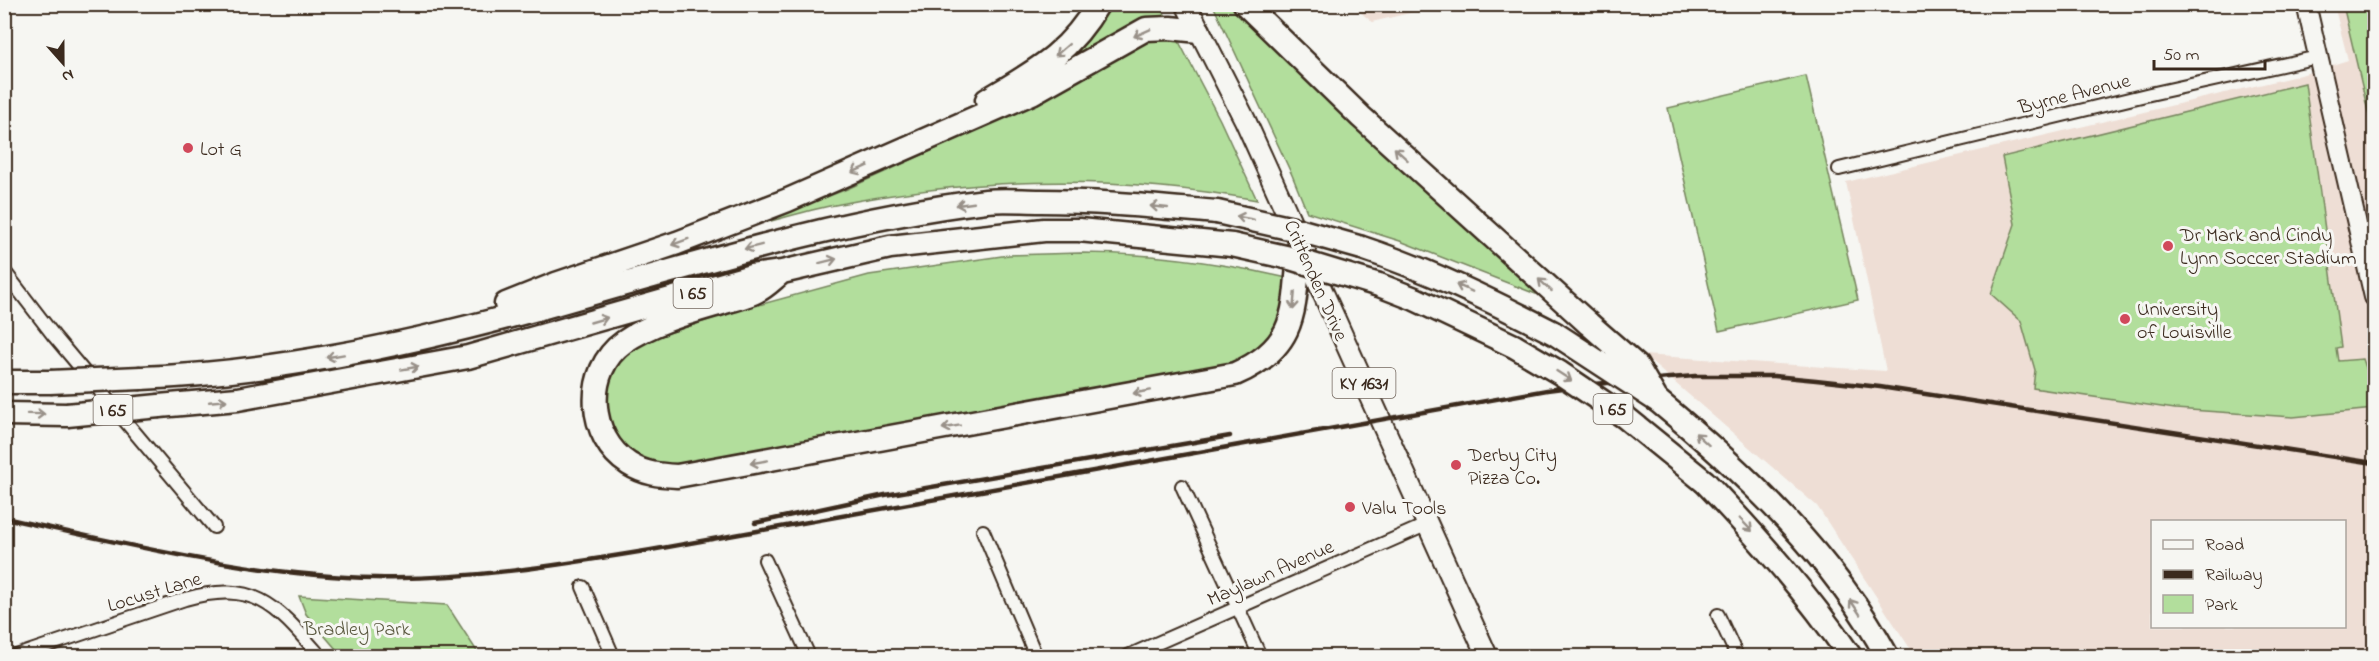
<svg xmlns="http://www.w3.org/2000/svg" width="2379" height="661" font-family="'Indie Flower',sans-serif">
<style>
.built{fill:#eeded5;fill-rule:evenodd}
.green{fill:#b2de9c;stroke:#76845d;stroke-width:1.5}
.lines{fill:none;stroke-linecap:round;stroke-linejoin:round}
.street-casing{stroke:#3b2a1e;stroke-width:16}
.secondary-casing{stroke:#3b2a1e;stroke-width:22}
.primary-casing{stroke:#3b2a1e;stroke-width:24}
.highway-casing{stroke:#3b2a1e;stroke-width:27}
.street{stroke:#f6f6f2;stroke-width:12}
.secondary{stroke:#f6f6f2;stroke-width:18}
.primary{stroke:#f6f6f2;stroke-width:20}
.highway{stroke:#f6f6f2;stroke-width:22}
.rail{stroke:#3b2a1e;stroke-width:4.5}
.highway-bridge-casing{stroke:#3b2a1e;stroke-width:27;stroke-linecap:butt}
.highway-bridge{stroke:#f6f6f2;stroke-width:22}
.oneway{stroke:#989088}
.poi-dot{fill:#d1495b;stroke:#f6f6f2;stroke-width:2}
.labels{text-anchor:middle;stroke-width:6;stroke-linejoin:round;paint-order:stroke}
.shield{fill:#f6f6f2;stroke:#73675e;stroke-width:1.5}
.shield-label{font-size:18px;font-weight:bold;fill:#3b2a1e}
.street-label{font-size:20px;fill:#3b2a1e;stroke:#f6f6f2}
.poi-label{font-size:20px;fill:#3b2a1e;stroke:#f6f6f2;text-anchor:start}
.park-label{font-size:20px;fill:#59573e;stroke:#f6f6f2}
</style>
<rect width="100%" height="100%" fill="#f6f6f2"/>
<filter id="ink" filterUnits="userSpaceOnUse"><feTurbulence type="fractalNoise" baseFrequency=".0167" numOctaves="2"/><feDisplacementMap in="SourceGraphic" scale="12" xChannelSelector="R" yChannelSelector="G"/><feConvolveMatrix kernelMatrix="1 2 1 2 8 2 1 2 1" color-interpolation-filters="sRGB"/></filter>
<g filter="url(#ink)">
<!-- built -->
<path class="built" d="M1352,5H1443L1372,22Z
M2334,5H2374V656H1915L1817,506L1643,355L1886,371L1846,182L2301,75L2348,60ZM2152,522H2344V626H2152Z"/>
<!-- green -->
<path class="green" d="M1109,5H1159L1168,19L1043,76Z
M1213,5H1237L1538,292L1536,294L1400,241L1307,212L1292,175Z
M2343,5H2374V137Z
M1147,37L1177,38L1220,120L1257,200C1116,174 975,177 835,205C812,209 791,216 768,222L767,220L847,189L964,136Z
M1806,76L1858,300L1719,331L1668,108Z
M2305,83L2341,347L2336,348L2338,361L2363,359L2374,391V409L2293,417L2175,409L2033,388L2035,370L2021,321L1991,294L2015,224L2002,157Z
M1080,253C1150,253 1219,262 1287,278L1288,296L1272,339L1238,365L661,468L624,450L605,417L607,376L634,344L733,312L869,275L1009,255Z
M299,596L447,605L480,656H342L306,614Z"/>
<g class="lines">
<defs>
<path id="street" d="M1839,169L2150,94L2318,57
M4,271L54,336L214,527
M1182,486L1260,656
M983,531L1036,656
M765,560L809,656
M583,587L613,656
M1718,615L1737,656
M16,656L185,599C256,579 277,607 320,656
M1128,656L1428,524"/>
<path id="secondary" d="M2306,4L2374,297"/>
<path id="primary" d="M1186,4L1245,120L1487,656"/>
<path id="highway" d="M1245,4L1361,117L1589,324
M987,100C1035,71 1069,54 1098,4
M1362,248C1429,270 1492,301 1554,333
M782,272C774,278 766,287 757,291C746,297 733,299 722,303C688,313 653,322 624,342C583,371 588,438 629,464C645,474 659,475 677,476L1235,374C1302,345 1293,305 1300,242
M1379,285L1415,299L1514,346
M506,304L556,284L677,243L788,200L1032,93L1146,29L1170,28L1199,31
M141,378C271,373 400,346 526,312C678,270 829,220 986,201C1004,199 1023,201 1041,201C1101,201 1158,207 1217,212
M4,382H50
M1658,401C1745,473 1833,556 1887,656
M159,406L238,399L468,357L751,276L782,272L890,247L1044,230H1079L1232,245
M4,414L67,415
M1705,482C1759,539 1806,592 1850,656"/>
</defs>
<!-- street casing -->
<use href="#street" class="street-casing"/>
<!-- secondary casing -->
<use href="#secondary" class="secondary-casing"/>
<!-- primary casing -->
<use href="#primary" class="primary-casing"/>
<!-- highway casing -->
<use href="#highway" class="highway-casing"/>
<!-- street -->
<use href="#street" class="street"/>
<!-- secondary -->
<use href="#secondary" class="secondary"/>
<!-- primary -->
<use href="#primary" class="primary"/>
<!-- highway -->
<use href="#highway" class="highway"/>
<!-- rail -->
<path class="rail" d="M4,518C127,544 251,576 376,578C469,580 560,565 651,550L1547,390L1594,384L1695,376H1774L1816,380L1880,387L2374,463
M755,523L885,495L1230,436"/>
<defs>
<path id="highway-bridge" d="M1217,212L1302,231L1362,248
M1232,245L1290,258L1379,285
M1589,324L1637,366L1655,397
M1554,333L1658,401
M1514,346L1560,373L1625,417L1705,482
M50,382L141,378
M67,415L159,406"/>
</defs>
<!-- highway-bridge casing -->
<use href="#highway-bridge" class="highway-bridge-casing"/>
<!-- highway-bridge -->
<use href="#highway-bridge" class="highway-bridge"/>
</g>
<!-- one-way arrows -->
<defs><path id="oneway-shaft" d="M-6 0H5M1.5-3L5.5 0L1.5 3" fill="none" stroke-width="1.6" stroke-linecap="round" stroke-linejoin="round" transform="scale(1.5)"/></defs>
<g class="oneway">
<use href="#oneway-shaft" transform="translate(1142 33) rotate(156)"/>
<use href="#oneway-shaft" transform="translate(1062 50) rotate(139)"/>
<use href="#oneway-shaft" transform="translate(1401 154) rotate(-138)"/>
<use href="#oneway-shaft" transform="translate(860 169) rotate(156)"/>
<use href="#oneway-shaft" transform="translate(965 204) rotate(172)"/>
<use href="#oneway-shaft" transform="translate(1159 207) rotate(-174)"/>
<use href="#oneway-shaft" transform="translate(1245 218) rotate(-169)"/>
<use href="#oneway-shaft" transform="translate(680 242) rotate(160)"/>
<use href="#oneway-shaft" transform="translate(753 247) rotate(166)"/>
<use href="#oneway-shaft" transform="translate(828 261) rotate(-14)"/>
<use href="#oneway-shaft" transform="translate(1545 285) rotate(-138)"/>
<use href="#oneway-shaft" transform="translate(1464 288) rotate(-156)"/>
<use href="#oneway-shaft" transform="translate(1294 301) rotate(95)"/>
<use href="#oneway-shaft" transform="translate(599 320) rotate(-16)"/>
<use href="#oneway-shaft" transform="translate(335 356) rotate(170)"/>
<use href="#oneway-shaft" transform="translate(410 368) rotate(-10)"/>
<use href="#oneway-shaft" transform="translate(1564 376) rotate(33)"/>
<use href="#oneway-shaft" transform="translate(1142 392) rotate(170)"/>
<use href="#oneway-shaft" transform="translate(218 401) rotate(-5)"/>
<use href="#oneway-shaft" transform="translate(36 414) rotate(1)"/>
<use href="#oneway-shaft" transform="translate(951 427) rotate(170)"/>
<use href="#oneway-shaft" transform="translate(1702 439) rotate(-138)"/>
<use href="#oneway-shaft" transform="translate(759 462) rotate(170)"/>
<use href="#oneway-shaft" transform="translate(1746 525) rotate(46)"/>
<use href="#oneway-shaft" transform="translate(1855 607) rotate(-124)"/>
</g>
</g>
<!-- markers -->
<g class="poi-dot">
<circle cx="188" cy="148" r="6"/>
<circle cx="2168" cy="246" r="6"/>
<circle cx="2125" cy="319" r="6"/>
<circle cx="1456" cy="465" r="6"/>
<circle cx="1350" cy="507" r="6"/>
</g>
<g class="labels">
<!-- shield labels -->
<g class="shield">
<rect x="673.5" y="278" width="39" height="30" rx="4.5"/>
<rect x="1332.5" y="368" width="63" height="30" rx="4.5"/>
<rect x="1593.5" y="394" width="39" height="30" rx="4.5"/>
<rect x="93.5" y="395" width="39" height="30" rx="4.5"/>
</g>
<g class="shield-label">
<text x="693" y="299">I 65</text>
<text x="1364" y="389">KY 1631</text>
<text x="1613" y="415">I 65</text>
<text x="113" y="416">I 65</text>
</g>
<!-- street labels -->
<g class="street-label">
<text transform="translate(2074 93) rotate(-14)" y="7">Byrne Avenue</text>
<text transform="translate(1317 280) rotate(66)" y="7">Crittenden Drive</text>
<text transform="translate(1270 572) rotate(-24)" y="7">Maylawn Avenue</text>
<text transform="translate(154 591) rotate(-17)" y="7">Locust Lane</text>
</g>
<!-- poi labels -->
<g class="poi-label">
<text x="200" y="155">Lot G</text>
<text x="2180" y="241">Dr Mark and Cindy<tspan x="2180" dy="23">Lynn Soccer Stadium</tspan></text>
<text x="2137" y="315">University<tspan x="2137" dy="23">of Louisville</tspan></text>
<text x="1468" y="461">Derby City<tspan x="1468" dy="23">Pizza Co.</tspan></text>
<text x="1362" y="514">Valu Tools</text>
</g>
<!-- park labels -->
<g class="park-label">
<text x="357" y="635">Bradley Park</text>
</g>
</g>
<!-- margin -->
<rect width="2379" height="661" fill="none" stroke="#f6f6f2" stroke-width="24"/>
<rect x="12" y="12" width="2355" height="637" fill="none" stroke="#3b2a1e" stroke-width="2" filter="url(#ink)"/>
<!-- legend -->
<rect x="2151" y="520" width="195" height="108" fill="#f6f6f2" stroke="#aba49d" stroke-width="1.5"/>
<rect x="2163" y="540" width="30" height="9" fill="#f6f6f2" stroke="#aba49d" stroke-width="1.5"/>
<text x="2205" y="550" font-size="18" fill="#3b2a1e">Road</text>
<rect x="2163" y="570" width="30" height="9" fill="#3b2a1e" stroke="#aba49d" stroke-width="1.5"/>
<text x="2205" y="580" font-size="18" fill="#3b2a1e">Railway</text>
<rect x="2163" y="595" width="30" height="18" fill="#b2de9c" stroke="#aba49d" stroke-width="1.5"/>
<text x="2205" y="610" font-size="18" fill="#3b2a1e">Park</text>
<!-- north arrow -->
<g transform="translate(63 63) rotate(159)" stroke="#f6f6f2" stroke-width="4.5" paint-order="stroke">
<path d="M0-4.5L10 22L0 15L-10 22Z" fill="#3b2a1e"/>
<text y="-9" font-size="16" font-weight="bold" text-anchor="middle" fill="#3b2a1e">N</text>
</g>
<!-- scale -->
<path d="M2154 60v9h111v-9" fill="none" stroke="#3b2a1e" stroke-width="3"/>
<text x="2163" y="60" font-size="18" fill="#3b2a1e" stroke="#f6f6f2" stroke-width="4.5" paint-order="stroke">50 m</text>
</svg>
